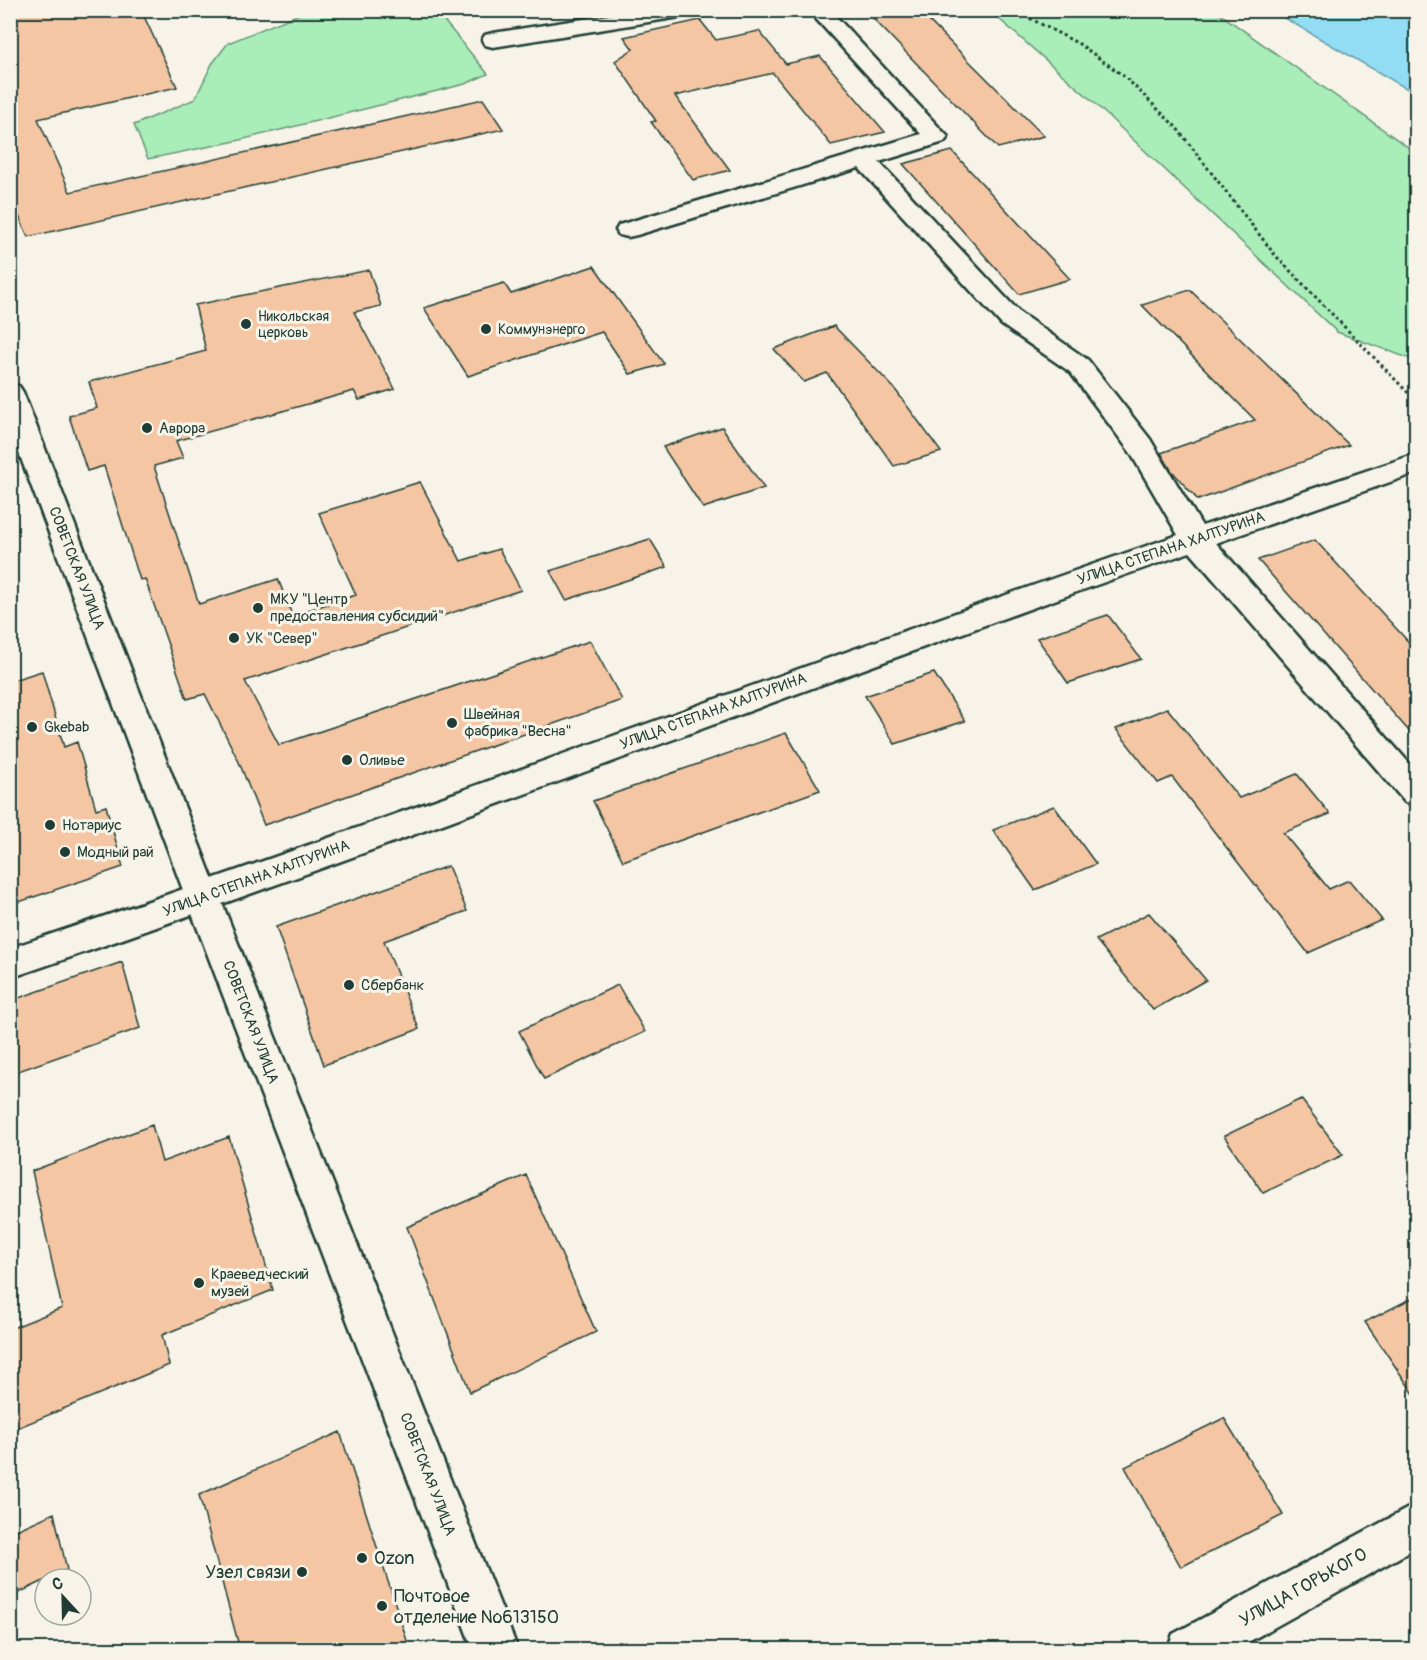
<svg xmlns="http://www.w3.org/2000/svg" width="1427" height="1660" font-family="Pangolin,sans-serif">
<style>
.green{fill:#a9edb8;stroke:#649576;stroke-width:1.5}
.water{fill:#92dcf4;stroke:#649ca7;stroke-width:1.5}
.building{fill:#f4c6a4;stroke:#1f3d34;stroke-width:1.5}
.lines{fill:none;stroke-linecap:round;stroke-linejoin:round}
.minor-casing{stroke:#1f3d34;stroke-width:5}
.major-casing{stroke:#1f3d34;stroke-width:5}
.path{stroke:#1f3d34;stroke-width:3;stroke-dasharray:3 3;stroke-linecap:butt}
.minor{fill:#f7f3e8;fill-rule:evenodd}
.major{fill:#f7f3e8;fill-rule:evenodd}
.poi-dot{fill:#1f3d34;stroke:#f7f3e8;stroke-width:2}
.labels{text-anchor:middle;stroke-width:6;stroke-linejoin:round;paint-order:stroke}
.far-poi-label{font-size:14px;fill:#1f3d34;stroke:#f7f3e8;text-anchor:start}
.poi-label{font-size:15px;fill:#1f3d34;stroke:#f7f3e8;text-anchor:start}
.street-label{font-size:15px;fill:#1f3d34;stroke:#f7f3e8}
.near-poi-label{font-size:18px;fill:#1f3d34;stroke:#f7f3e8;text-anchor:start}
.near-street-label{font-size:18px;fill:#1f3d34;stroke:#f7f3e8}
</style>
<rect width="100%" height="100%" fill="#f7f3e8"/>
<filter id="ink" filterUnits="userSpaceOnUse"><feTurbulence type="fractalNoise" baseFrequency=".0167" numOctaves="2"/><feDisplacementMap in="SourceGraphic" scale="12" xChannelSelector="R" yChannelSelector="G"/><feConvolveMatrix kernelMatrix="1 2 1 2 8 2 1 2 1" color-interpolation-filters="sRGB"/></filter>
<g filter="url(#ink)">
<!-- green -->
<path class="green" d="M309,10L436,11L488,74L465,84L236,141L148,159L134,125L195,99L212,64L228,43Z
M990,11H1216L1416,153V361L1337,332L1089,98Z"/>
<!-- water -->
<path class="water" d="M1272,11H1416V94Z"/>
<!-- building -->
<path class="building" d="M10,10H141L177,87L38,119L70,192L483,99L503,129L28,237L10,195Z
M865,10H918L1044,136L998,148Z
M700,20L716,40L759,31L786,64L820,56L885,132L831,145L773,73L675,96L730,170L693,180L651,122L656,121L615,61L633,49L624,37Z
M952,151L1070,279L1019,294L903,164Z
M594,266L664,364L630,374L602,332L468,376L424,308L504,283L511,294Z
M369,270L381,306L354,312L395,389L359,400L354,391L176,441L183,458L154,466L199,604L278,579L292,615L356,595L319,513L420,482L461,561L499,549L521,590L245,681L279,745L590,641L622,700L264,825L239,762L205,694L187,699L145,579L140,580L104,466L87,471L69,416L97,408L89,382L206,351L195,305Z
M1190,290L1349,445L1198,500L1171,470L1161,453L1255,420L1142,305Z
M834,326L894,388L941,452L894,466L827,373L804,382L774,349Z
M722,427L764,488L703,508L663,447Z
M650,539L667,567L566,600L550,571Z
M1315,540L1416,650V739L1258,560Z
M1108,615L1141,659L1068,683L1037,638Z
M42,671L64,747L77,742L96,809L106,806L123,867L10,905V681Z
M934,673L965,721L895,744L865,696Z
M1167,708L1239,798L1297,774L1330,814L1283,833L1329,889L1349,880L1382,920L1308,953L1172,777L1158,783L1116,729Z
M786,733L820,790L623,861L593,801Z
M1054,806L1096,864L1035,890L993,830Z
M448,866L467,911L384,941L419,1029L324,1065L276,927Z
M1149,913L1206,980L1153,1010L1096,940Z
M122,962L140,1028L10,1074V1001Z
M618,985L645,1032L544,1079L519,1031Z
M1301,1099L1343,1155L1263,1193L1224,1136Z
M152,1125L162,1162L229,1137L273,1290L162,1335L169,1365L10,1431V1329L62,1308L32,1171Z
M526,1175L596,1332L470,1392L407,1227Z
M1416,1296V1397L1365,1322Z
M1224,1418L1283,1515L1181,1567L1125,1467Z
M340,1432L410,1650H240L199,1495Z
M54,1513L67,1570L10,1597V1533Z"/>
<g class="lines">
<defs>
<path id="minor" d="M641,10H696L694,15L686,16L493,47L485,45L482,40L485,35L493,33Z
M808,10H830L948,137L944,142L879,162L1020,313L1088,360L1150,439L1202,526L1416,454V473L1216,543L1416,771V806L1405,802L1190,552C795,690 406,843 10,978V948C402,817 788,669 1178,535L1130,452L1070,372L1002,325L859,168L637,235L628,237L619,235L616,230L619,225L921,134Z
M1416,1504V1548L1234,1650H1167L1173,1634Z"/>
<path id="major" d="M10,383L19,386L23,392L220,898L518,1650H473L186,898L10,429Z"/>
</defs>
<!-- minor casing -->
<use href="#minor" class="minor-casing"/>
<!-- major casing -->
<use href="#major" class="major-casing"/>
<!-- path -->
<path class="path" d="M1014,10L1081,45L1125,77L1176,127L1275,255L1416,401"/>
<!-- minor -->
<use href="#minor" class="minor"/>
<!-- major -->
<use href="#major" class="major"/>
</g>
</g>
<!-- markers -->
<g class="poi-dot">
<circle cx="246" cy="324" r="6"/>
<circle cx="486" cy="329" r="6"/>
<circle cx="147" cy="428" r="6"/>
<circle cx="258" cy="608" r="6"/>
<circle cx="234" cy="638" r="6"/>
<circle cx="452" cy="723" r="6"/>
<circle cx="32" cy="727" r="6"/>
<circle cx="347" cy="760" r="6"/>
<circle cx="50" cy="825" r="6"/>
<circle cx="65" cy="852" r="6"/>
<circle cx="349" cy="985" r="6"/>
<circle cx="199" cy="1283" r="6"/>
<circle cx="362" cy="1558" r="6"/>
<circle cx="302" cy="1572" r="6"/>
<circle cx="382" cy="1606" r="6"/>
</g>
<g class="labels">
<!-- far-poi labels -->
<g class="far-poi-label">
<text x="258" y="321">Никольская<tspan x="258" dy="16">церковь</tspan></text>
<text x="498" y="334">Коммунэнерго</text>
</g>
<!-- poi labels -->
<g class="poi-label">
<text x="159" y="433">Аврора</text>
<text x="270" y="604">МКУ "Центр<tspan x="270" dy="17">предоставления субсидий"</tspan></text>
<text x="246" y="643">УК "Север"</text>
<text x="464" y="719">Швейная<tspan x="464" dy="17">фабрика "Весна"</tspan></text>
<text x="44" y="732">Gkebab</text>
<text x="359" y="765">Оливье</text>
<text x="62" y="830">Нотариус</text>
<text x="77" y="857">Модный рай</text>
<text x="361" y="990">Сбербанк</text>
<text x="211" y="1279">Краеведческий<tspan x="211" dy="17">музей</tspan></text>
</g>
<!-- street labels -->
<g class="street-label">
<text transform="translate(1171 548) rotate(-19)" y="5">УЛИЦА СТЕПАНА ХАЛТУРИНА</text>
<text transform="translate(77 568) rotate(69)" y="5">СОВЕТСКАЯ УЛИЦА</text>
<text transform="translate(713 711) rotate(-20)" y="5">УЛИЦА СТЕПАНА ХАЛТУРИНА</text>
<text transform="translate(256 878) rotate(-20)" y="5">УЛИЦА СТЕПАНА ХАЛТУРИНА</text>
<text transform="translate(251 1022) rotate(69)" y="5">СОВЕТСКАЯ УЛИЦА</text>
<text transform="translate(428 1474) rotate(69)" y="5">СОВЕТСКАЯ УЛИЦА</text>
</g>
<!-- near-poi labels -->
<g class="near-poi-label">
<text x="374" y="1564">Ozon</text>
<text x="290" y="1578" text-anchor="end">Узел связи</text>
<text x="394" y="1602">Почтовое<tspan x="394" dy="21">отделение №613150</tspan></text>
</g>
<!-- near-street labels -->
<g class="near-street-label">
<text transform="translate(1303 1587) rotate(-29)" y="6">УЛИЦА ГОРЬКОГО</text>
</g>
</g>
<!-- margin -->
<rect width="1427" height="1660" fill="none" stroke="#f7f3e8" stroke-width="36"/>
<rect x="18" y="18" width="1391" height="1624" fill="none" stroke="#1f3d34" stroke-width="2" filter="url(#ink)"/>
<!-- north arrow -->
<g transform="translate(63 1597) rotate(338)"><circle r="28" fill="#f7f3e8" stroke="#a1aaa0" stroke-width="1.5"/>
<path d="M0-4.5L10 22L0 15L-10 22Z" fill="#1f3d34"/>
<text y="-9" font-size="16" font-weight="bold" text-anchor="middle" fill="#1f3d34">С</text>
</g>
</svg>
